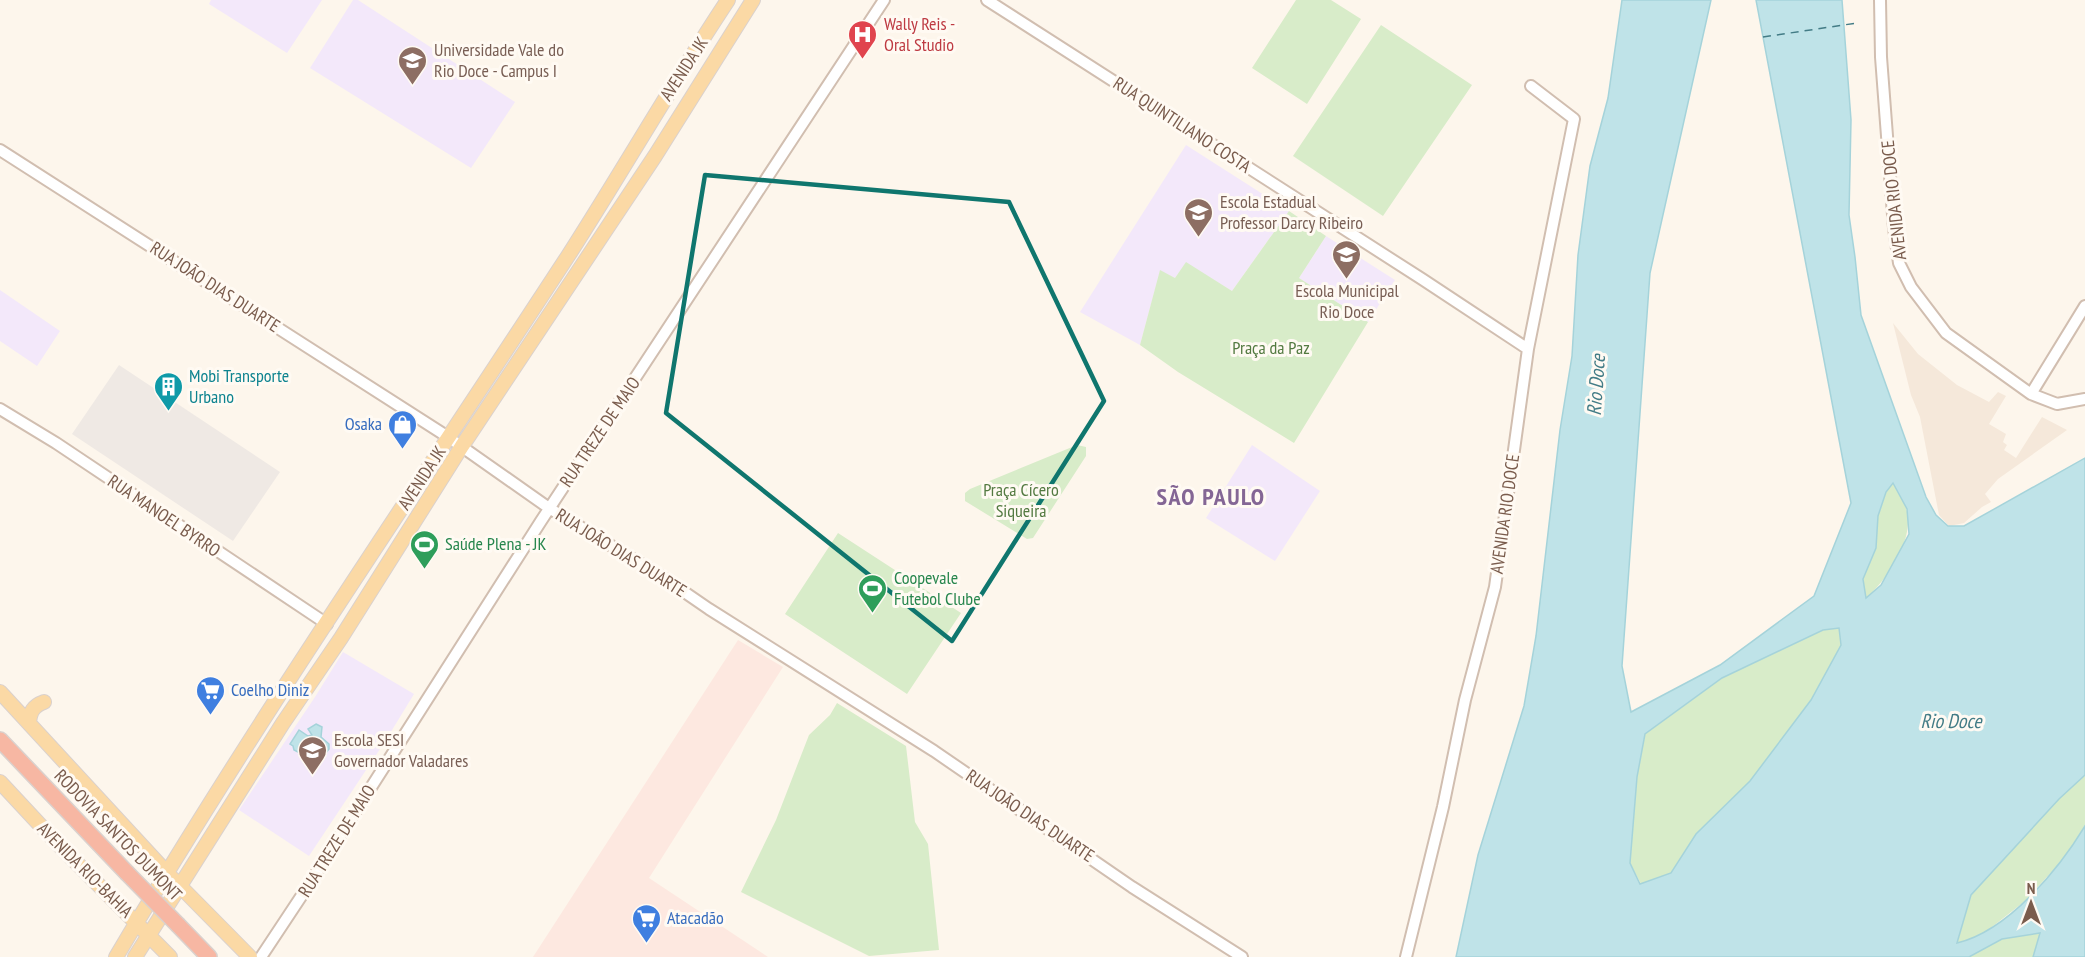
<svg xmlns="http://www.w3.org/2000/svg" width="2085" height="957" font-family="'PT Sans Narrow',sans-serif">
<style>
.residential{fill:#f5e8da}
.commercial{fill:#fde8e0}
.industrial{fill:#efe9e4}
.education{fill:#f3e8fa}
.green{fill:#d8ecc9}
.water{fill:#bfe3e8;stroke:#a5d3da;stroke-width:1.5;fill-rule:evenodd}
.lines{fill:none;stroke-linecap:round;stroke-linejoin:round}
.ferry{stroke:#437c86;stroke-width:1.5;stroke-dasharray:8 6;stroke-linecap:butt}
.minor-casing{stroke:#d1beb0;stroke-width:14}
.major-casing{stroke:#dad1cd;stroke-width:16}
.highway-casing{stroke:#dad1cd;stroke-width:18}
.minor{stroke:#fff;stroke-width:10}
.major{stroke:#fbd9a5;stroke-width:14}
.highway{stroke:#f7b7a3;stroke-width:15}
.highway-bridge-casing{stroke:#dad1cd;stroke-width:18;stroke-linecap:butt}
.highway-bridge{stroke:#f7b7a3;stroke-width:15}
.marked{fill:none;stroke:#0f766e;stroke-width:4.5;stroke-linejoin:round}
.labels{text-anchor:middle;stroke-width:6;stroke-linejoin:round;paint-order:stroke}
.health-label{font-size:18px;fill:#be3a42;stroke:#fffaf3;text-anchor:start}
.education-label{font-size:18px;fill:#785e54;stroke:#fffaf3;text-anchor:start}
.street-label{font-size:18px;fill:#7a5c4d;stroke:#fffaf3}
.park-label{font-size:18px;fill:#537a41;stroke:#fffaf3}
.culture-label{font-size:18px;fill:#0d838f;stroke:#fffaf3;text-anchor:start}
.shop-label{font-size:18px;fill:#366cbe;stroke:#fffaf3;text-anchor:start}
.leisure-label{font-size:18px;fill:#27864d;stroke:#fffaf3;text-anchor:start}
.water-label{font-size:20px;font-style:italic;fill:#437c86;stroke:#fffaf3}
.district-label{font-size:24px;font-weight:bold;letter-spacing:1.5px;fill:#846695;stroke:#fffaf3}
</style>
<rect width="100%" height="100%" fill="#fdf6ec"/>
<!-- residential -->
<path class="residential" d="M1893,323L1918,354L1957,385L1989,402L1998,392L2006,396L1989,424L2006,434L2003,442L2007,445L2004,450L2016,458L2042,417L2067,430L1998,479L1985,494L1991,502L1982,507L1964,523L1949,526L1939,515L1920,417L1911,395Z"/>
<!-- commercial -->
<path class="commercial" d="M738,640L783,667L649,878L768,957H533Z"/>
<!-- industrial -->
<path class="industrial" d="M119,365L280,472L233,541L72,434Z"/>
<!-- education -->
<path class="education" d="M211,0H322L287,53L209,4Z
M353,0H358L515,102L471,168L310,68Z
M1186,145L1289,211L1232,291L1186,263L1175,278L1160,271L1140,345L1080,312Z
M1326,236L1395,280L1368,322L1299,278Z
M0,290L60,331L37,366L0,341Z
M1252,445L1320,491L1275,561L1206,518Z
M343,652L414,694L386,740L309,856L239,810L315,697Z"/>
<!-- green -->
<path class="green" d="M1296,0H1331L1361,19L1307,104L1252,68Z
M1381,25L1472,85L1383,216L1293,156Z
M1289,211L1326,236L1299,278L1368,322L1294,443L1178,372L1140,345L1160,270L1175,278L1186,262L1232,291Z
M1077,445L1086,447V456L1033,538L1027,539L965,501V493L970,489Z
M1893,483C1897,491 1904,500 1906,508C1916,538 1887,580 1865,599L1863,579L1876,548L1878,516L1886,492Z
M838,533L961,613L907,694L785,614Z
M1840,628L1841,645L1811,700L1750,781L1696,834L1671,873L1641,884L1630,863L1637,777L1645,734L1722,678L1823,630Z
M837,703L906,746L915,822L928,844L939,950L869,956L741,892L776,820L809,735L830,715Z
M2085,775V826L2068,854L2025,901L1983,934L1957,944L1971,895L2059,799Z
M2040,933L2033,957H1969L2002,939Z"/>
<!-- water -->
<path class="water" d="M1622,0H1711L1650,273L1622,666L1631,712L1720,665L1814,596L1851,503L1756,0H1842L1851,120L1849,215L1855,257L1861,315L1926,497L1936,515L1948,526H1964L2085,458V775L2059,799L1971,895L1957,943C2008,931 2059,869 2085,826V957H2033L2040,933L2002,939L1969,957H1456L1478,855L1524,706L1536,636L1560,430L1572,356L1578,255L1590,166L1608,98ZM1893,483L1907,509L1909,534L1881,585L1866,598L1863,579L1876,548L1878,516L1886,492ZM1839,628L1841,645L1811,700L1750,781L1696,834L1671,873L1640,884L1630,863L1637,777L1645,734L1722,678L1823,630Z
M316,724L322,727L321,737L329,744V749L317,764L309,760V757L301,752L300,753L294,750L293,746L290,744L299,730L308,736L312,735L308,729Z"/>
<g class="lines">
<!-- ferry -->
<path class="ferry" d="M1763,37L1857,23"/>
<defs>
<path id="minor" d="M987,0L1422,279L1528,349
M1880,0L1881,57L1894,228L1899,263L1911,287L1946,333L2031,394L2057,404L2085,399
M0,150L448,437L549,508L661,576L709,609L934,751L1132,887L1242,957
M2031,394L2085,306
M0,409L56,443L327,624
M261,957L310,883L541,521L884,0
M1406,957L1443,807L1465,700L1495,587L1528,349L1574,119L1531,86"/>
<path id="major" d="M0,692L167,873L250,957
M29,723C30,712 33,706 44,702
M0,782L54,840L170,957
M116,957C258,718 416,489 568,256C622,172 672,84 728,0
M135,957L283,723L341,638L462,446L655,156L753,0"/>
<path id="highway" d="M0,740L127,873
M178,925L209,957"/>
</defs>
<!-- minor casing -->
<use href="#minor" class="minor-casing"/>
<!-- major casing -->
<use href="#major" class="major-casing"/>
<!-- highway casing -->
<use href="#highway" class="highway-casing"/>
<!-- minor -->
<use href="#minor" class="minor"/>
<!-- major -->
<use href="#major" class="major"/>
<!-- highway -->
<use href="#highway" class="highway"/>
<defs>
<path id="highway-bridge" d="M127,873L178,925"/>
</defs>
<!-- highway-bridge casing -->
<use href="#highway-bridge" class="highway-bridge-casing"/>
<!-- highway-bridge -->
<use href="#highway-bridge" class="highway-bridge"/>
</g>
<!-- marked area -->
<path class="marked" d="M705,175L1009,202L1104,401L952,641L666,413Z"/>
<!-- icons -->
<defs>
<symbol id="hospital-pin" viewBox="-11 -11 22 30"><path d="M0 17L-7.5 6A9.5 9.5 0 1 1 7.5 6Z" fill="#e0444e" stroke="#fffaf3"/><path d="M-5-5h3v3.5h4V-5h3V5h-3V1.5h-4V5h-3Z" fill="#fff"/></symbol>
<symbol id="university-pin" viewBox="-11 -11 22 30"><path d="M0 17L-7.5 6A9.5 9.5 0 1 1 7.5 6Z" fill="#8d6e63" stroke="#fffaf3"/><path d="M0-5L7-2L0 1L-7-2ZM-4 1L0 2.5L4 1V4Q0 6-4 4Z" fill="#fff"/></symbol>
<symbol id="school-pin" viewBox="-11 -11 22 30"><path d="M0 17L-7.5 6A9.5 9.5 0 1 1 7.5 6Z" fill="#8d6e63" stroke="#fffaf3"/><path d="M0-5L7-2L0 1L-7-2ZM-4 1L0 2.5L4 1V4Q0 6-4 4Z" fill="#fff"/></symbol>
<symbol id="building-pin" viewBox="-11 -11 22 30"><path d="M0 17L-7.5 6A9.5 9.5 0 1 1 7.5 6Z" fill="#0f9aa8" stroke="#fffaf3"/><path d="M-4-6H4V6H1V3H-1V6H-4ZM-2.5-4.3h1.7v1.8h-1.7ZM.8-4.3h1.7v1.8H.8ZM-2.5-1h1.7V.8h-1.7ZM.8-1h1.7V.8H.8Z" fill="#fff"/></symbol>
<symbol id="shop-pin" viewBox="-11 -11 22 30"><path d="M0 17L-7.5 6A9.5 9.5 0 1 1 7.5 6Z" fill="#3f7fe0" stroke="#fffaf3"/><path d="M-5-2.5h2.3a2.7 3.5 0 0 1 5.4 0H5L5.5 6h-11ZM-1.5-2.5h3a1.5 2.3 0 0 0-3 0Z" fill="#fff"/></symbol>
<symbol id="stadium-pin" viewBox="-11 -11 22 30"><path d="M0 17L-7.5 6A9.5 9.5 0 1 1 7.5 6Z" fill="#2e9e5b" stroke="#fffaf3"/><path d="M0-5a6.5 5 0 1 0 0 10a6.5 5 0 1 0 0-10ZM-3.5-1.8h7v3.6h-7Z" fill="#fff"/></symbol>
<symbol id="supermarket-pin" viewBox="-11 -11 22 30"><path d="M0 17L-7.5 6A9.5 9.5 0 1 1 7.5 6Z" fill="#3f7fe0" stroke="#fffaf3"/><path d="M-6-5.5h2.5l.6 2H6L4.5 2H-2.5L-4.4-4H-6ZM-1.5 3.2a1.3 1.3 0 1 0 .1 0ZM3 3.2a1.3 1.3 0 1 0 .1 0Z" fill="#fff"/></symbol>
</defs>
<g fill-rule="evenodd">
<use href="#hospital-pin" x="846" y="18" width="33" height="45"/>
<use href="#university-pin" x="396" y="44" width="33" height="45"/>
<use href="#school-pin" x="1182" y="196" width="33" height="45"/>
<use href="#school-pin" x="1330" y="238" width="33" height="45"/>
<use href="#building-pin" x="152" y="370" width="33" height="45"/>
<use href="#shop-pin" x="386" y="408" width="33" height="45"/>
<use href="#stadium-pin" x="408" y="528" width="33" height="45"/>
<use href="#stadium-pin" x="856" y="572" width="33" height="45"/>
<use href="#supermarket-pin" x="194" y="674" width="33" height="45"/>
<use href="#school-pin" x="296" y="734" width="33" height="45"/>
<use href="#supermarket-pin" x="630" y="902" width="33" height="45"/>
</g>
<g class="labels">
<!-- health labels -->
<g class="health-label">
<text x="884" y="30">Wally Reis -<tspan x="884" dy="21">Oral Studio</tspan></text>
</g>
<!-- education labels -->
<g class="education-label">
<text x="434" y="56">Universidade Vale do<tspan x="434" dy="21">Rio Doce - Campus I</tspan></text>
<text x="1220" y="208">Escola Estadual<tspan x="1220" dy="21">Professor Darcy Ribeiro</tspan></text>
<text x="1347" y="297" text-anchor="middle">Escola Municipal<tspan x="1347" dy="21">Rio Doce</tspan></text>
<text x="334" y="746">Escola SESI<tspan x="334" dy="21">Governador Valadares</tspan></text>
</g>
<!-- street labels -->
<g class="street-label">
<text transform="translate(684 69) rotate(-57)" y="6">AVENIDA JK</text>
<text transform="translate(1182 125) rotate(33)" y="6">RUA QUINTILIANO COSTA</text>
<text transform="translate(1894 200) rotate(-96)" y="6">AVENIDA RIO DOCE</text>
<text transform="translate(215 287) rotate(33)" y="6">RUA JOÃO DIAS DUARTE</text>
<text transform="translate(600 432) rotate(-56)" y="6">RUA TREZE DE MAIO</text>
<text transform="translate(422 478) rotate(-57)" y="6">AVENIDA JK</text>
<text transform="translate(1505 514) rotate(-82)" y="6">AVENIDA RIO DOCE</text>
<text transform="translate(164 516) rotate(34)" y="6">RUA MANOEL BYRRO</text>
<text transform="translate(621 553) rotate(32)" y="6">RUA JOÃO DIAS DUARTE</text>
<text transform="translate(1030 816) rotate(34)" y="6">RUA JOÃO DIAS DUARTE</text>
<text transform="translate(118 835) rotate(46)" y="6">RODOVIA SANTOS DUMONT</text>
<text transform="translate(337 841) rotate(-58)" y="6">RUA TREZE DE MAIO</text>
<text transform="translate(85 870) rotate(45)" y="6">AVENIDA RIO-BAHIA</text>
</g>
<!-- park labels -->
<g class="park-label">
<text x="1271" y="354">Praça da Paz</text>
<text x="1021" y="496">Praça Cícero<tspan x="1021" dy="21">Siqueira</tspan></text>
</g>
<!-- culture labels -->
<g class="culture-label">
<text x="189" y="382">Mobi Transporte<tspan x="189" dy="21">Urbano</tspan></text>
</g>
<!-- shop labels -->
<g class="shop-label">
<text x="382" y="430" text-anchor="end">Osaka</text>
<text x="231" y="696">Coelho Diniz</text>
<text x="667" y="924">Atacadão</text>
</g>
<!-- leisure labels -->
<g class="leisure-label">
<text x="445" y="550">Saúde Plena - JK</text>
<text x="894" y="584">Coopevale<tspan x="894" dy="21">Futebol Clube</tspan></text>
</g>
<!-- water labels -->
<g class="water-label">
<text transform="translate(1596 385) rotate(-86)" y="7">Rio Doce</text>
<text x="1951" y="728">Rio Doce</text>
</g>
<!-- district labels -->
<g class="district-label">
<text x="1211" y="505">SÃO PAULO</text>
</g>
</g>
<!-- north arrow -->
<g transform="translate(2031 903)" stroke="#fffaf3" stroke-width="4.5" paint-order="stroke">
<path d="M0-4.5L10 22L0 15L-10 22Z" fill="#7a5c4d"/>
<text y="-9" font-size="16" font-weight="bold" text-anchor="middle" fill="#7a5c4d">N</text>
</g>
</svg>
